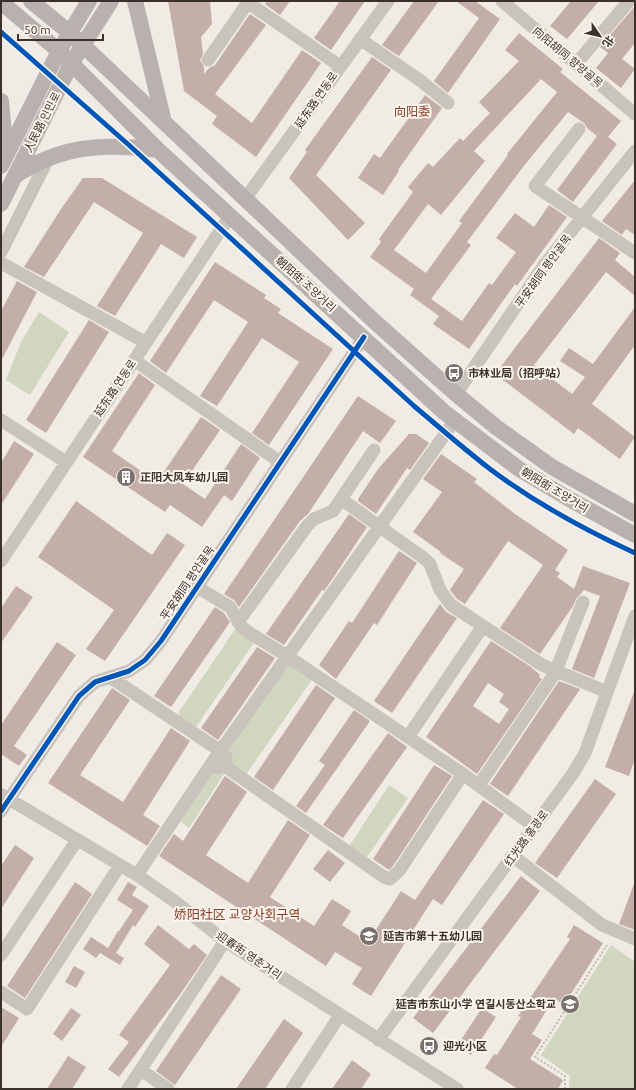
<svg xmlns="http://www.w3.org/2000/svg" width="636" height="1090" font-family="Ubuntu,'Noto Sans SC','Noto Sans KR',sans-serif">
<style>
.green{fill:#d1d6bf}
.building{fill:#c3afa7;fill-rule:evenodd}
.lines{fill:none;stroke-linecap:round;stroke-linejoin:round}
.path{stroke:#c2bbb6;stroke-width:2;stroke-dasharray:2 2;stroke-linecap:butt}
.minor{stroke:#c9c3be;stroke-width:13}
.major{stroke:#b8b1ad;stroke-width:16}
.cycleway-casing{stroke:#fbf5ee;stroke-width:8}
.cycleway{stroke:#0057b8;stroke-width:5}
.labels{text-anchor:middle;stroke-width:4;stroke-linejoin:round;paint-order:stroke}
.street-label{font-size:11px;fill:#3b302b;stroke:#fbf5ee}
.poi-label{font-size:11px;font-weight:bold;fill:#3b302b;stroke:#fbf5ee;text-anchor:start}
.neighbourhood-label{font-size:12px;fill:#8c3b22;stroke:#fbf5ee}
.quarter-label{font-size:13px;fill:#8c3b22;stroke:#fbf5ee}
</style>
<rect width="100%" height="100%" fill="#f0ebe5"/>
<!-- green -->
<path class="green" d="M39,312L69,332L30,395L6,380L21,342Z
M236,628L255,641L194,730L179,720V712Z
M287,660L313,678L245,776L229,765L227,748Z
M219,771L224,774L189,828L180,821L209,773Z
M389,785L408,798L365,860L348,848Z
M611,945L634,961L635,960V1089H569L570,1076L541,1055Z"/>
<!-- building -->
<path class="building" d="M168,1H210L212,24L201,37L203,54L200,60L204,67V74L209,68L215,65L250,14L266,25L215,94L252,123L302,50L321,63L256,157L212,124L217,116L184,91Z
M267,1H290L280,15L265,4Z
M340,1H365L331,50L314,38Z
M414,1H439L399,56L382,45Z
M456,1H475L500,19L448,93L434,81L479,18Z
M571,1H599L567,39L550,26Z
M635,6V43L622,59L635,69L621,88L596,68L608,53L600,47Z
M519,33L563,69L560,72L621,121L608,137L617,144L573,202L557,190L597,136L587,128L584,123L568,112L523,167L467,242L471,245L431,299L462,321L489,283L492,285L516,252L496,238L515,213L534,227L549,205L567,217L517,286L515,284L469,349L433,324L439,316L410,295L414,289L370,257L381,242L379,239L413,192L408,187L428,163L433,167L460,138L463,141L490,113L479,102L519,61L505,50ZM541,79L557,92L507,154L508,155L459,221L462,223L426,273L394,250L428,204L441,215L485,161L474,151Z
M372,57L391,70L316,175L365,223L348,240L289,178L307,152L305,150Z
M425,95L442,108L398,170L399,171L383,195L358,178L374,154L380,158Z
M83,178H102L197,237L184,258L161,244L115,316L97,306L143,233L94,202L44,277L24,267L61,209Z
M635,180V235L626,229L622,235L602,221Z
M599,238L620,253L615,260L635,277V296L606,272L534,365L572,394L585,377L560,361L569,348L593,364L635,307V345L592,404L635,437L620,459L578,428L574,434L495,374Z
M215,262L266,295L264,298L281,309L278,313L333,349L269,445L252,433L299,362L262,338L217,406L200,396L248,322L214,300L166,373L150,361Z
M17,281L37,292L1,361V311Z
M89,320L109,332L46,433L26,420Z
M139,373L155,385L112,451L157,482L201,417L220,430L183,484L205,499L241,444L260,458L232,501L224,495L202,527L170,505L165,512L83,457Z
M358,396L396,421L380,443L363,431L308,514L300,521L239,607L234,600L224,594Z
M409,434H416L429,443L410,470L407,468L376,514L358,501V499L378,469Z
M14,441L34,454L1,505V463Z
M441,454L477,479L474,482L515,514L568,550L555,570L560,573L557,577L574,589L583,566L630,583L594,678L572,669L600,596L584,590L576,599L573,606L540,654L500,628L543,565L508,541L465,604L457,599L450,590L464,569L440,553L441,552L413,532L442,492L423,479Z
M76,501L152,555L167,533L185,545L105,661L86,649L114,610L38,557Z
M349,514L367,527L329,584L324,591L322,590L284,645L266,634Z
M399,551L417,563L377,625L374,623L336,679L319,665L349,621L352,623Z
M16,586L33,597L1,643V608Z
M440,604L446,612L457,618L392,713L374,701Z
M215,607L224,613L230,622L171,707L154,696Z
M491,641L531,667L540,675L539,677L542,679L477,774L426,737ZM488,683L504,694L499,702L509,709L499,724L473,706Z
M57,642L76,655L14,746L27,755L19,766L1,754V725Z
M257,647L275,658L218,740L201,728Z
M559,681L580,689L508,796L490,784Z
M316,685L335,698L273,790L254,777Z
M112,688L130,700L80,775L123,802L171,728L190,741L143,815L160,826L147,846L48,783Z
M634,692L635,759L629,776L605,767Z
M354,710L370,721L306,813L296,806L325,765L319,761Z
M388,733L407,747L343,838L323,825Z
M434,765L452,776L393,866L389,870L373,859Z
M225,776L247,792L206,855L248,883L288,820L310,835L270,897L314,926L332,899L351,911L342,925L368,942L401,891L415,900L483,800L504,814L442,905L433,899L371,996L352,984L362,968L335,952L326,966L159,856L174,834L183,841Z
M595,779L616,794L557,878L535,863Z
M15,845L34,858L1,909V866Z
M328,850L345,863L330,882L313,869Z
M521,876L540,891L433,1033L413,1018Z
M75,882L92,894L25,998L7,986Z
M128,882L137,887L132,895L149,906L135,927L133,925L116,953L124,958L120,965L100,953L96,958L83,949L91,937L108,948L118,931H119L133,910L117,900Z
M634,884H635V930L619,924Z
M158,925L189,949L194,944L207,955L181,993L119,1077L108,1069L129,1042L119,1035L170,965L144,944Z
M574,925L603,943L564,1005L554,998L532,1034L542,1040L530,1059L563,1080L558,1089H518L485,1068L494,1054L497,1055L521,1017L518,1016L570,939L567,937Z
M74,966L85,972L76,988L65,982Z
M221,975L241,989L175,1085L156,1071Z
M1,1007L19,1018L1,1047Z
M71,1008L81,1015L62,1041L53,1034Z
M482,1008L496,1017L471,1055L457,1046Z
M284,1019L303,1033L265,1089H236Z
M68,1056L86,1067L72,1089H47Z
M352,1060L371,1074L361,1089H332Z"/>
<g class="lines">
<!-- path -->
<path class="path" d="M565,1089V1076L535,1057L607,945"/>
<!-- minor -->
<path class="minor" d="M502,1L635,114
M247,2L340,66
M360,39L421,81L448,103
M208,60L249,1
M576,64L629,1
M579,129L535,186L635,253
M245,199L388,1
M1,252L49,157
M1,263L145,342
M134,360L280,462
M456,394L545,264L635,151
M1,420L66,462
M341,499L425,559L430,564L440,590L451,605L542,665L607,692
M1,561L230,216
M197,587L230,607L242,627L248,632L287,656L463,774L535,827
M238,622L307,526L314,519L333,511L374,450
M110,677L219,750L226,756V767
M408,737L483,626
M209,767L455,420
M479,785L555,673L583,602
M2,795L137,875L177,903L225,941L457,1089
M1,811L79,696L95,682L129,671L145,660L161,641L364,337
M513,856L602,925L635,939
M137,875L209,767H226L384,877L390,879L399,871L463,774
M1,955L77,840
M1,992L27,1009L120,865
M378,1040L574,772L585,753L635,616
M141,1070L168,1089
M128,1089L225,941
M292,1089L340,1015"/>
<!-- major -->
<path class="major" d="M31,1L70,33L375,322L456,394L496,427L552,467L635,514
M135,1L164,122
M1,2L59,51L158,150L444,412L519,469L571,500L635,535
M1,101L6,156
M1,166L59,51L89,1
M15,176C61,145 104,143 158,150
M1,204L71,64L111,1"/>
<defs>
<path id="cycleway" d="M1,32L130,146L414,406C439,427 464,449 490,469C534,502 585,530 635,553
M1,811L79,696L95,682L129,671L145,660L161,641L364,337"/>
</defs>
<!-- cycleway casing -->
<use href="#cycleway" class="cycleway-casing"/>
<!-- cycleway -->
<use href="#cycleway" class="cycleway"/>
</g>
<!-- icons -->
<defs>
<symbol id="bus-disc" viewBox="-11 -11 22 22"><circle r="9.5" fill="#7a716c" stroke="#fbf5ee"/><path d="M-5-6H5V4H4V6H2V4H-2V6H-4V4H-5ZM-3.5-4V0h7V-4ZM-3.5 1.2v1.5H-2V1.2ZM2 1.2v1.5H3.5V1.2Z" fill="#fff"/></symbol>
<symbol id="building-disc" viewBox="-11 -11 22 22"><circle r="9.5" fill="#7a716c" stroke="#fbf5ee"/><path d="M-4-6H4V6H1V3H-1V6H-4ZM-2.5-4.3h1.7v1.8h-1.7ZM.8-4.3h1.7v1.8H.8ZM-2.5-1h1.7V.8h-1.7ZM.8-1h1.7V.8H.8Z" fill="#fff"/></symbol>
<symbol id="school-disc" viewBox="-11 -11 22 22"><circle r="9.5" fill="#7a716c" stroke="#fbf5ee"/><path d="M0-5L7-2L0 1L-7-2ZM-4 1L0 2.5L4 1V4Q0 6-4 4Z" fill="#fff"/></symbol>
</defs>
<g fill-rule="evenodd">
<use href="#bus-disc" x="443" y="362" width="22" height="22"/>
<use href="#building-disc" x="115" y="466" width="22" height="22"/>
<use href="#school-disc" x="358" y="925" width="22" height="22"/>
<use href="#school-disc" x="559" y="993" width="22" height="22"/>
<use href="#bus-disc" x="418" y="1035" width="22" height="22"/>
</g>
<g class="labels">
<!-- street labels -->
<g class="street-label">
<text transform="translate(568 57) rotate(40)" y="4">向阳胡同 향양골목</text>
<text transform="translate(316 100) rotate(-55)" y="4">延东路 연동로</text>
<text transform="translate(42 122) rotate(-63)" y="4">人民路 인민로</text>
<text transform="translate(543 271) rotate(-54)" y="4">平安胡同 평안골목</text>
<text transform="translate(306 284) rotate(42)" y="4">朝阳街 조양거리</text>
<text transform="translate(115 388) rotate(-56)" y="4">延东路 연동로</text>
<text transform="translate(555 490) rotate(31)" y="4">朝阳街 조양거리</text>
<text transform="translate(187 583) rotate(-56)" y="4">平安胡同 평안골목</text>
<text transform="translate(526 838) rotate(-54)" y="4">红光路 홍광로</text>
<text transform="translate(249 955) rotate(34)" y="4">迎春街 영춘거리</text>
</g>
<!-- poi labels -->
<g class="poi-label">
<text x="468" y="377">市林业局（招呼站）</text>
<text x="140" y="481">正阳大风车幼儿园</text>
<text x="383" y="940">延吉市第十五幼儿园</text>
<text x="556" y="1008" text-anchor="end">延吉市东山小学 연길시동산소학교</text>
<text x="443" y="1050">迎光小区</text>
</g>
<!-- neighbourhood labels -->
<g class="neighbourhood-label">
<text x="412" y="116">向阳委</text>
</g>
<!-- quarter labels -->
<g class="quarter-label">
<text x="237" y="919">娇阳社区 교양사회구역</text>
</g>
</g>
<!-- border -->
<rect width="636" height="1090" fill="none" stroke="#3b302b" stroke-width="4"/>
<!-- north arrow -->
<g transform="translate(600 36) rotate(124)" stroke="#fbf5ee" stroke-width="3" paint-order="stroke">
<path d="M0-3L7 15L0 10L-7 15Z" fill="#3b302b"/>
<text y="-6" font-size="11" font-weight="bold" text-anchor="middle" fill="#3b302b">北</text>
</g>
<!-- scale -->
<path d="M18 34v6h85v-6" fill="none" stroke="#3b302b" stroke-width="2"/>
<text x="24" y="34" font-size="12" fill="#3b302b" stroke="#fbf5ee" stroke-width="3" paint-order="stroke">50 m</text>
</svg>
